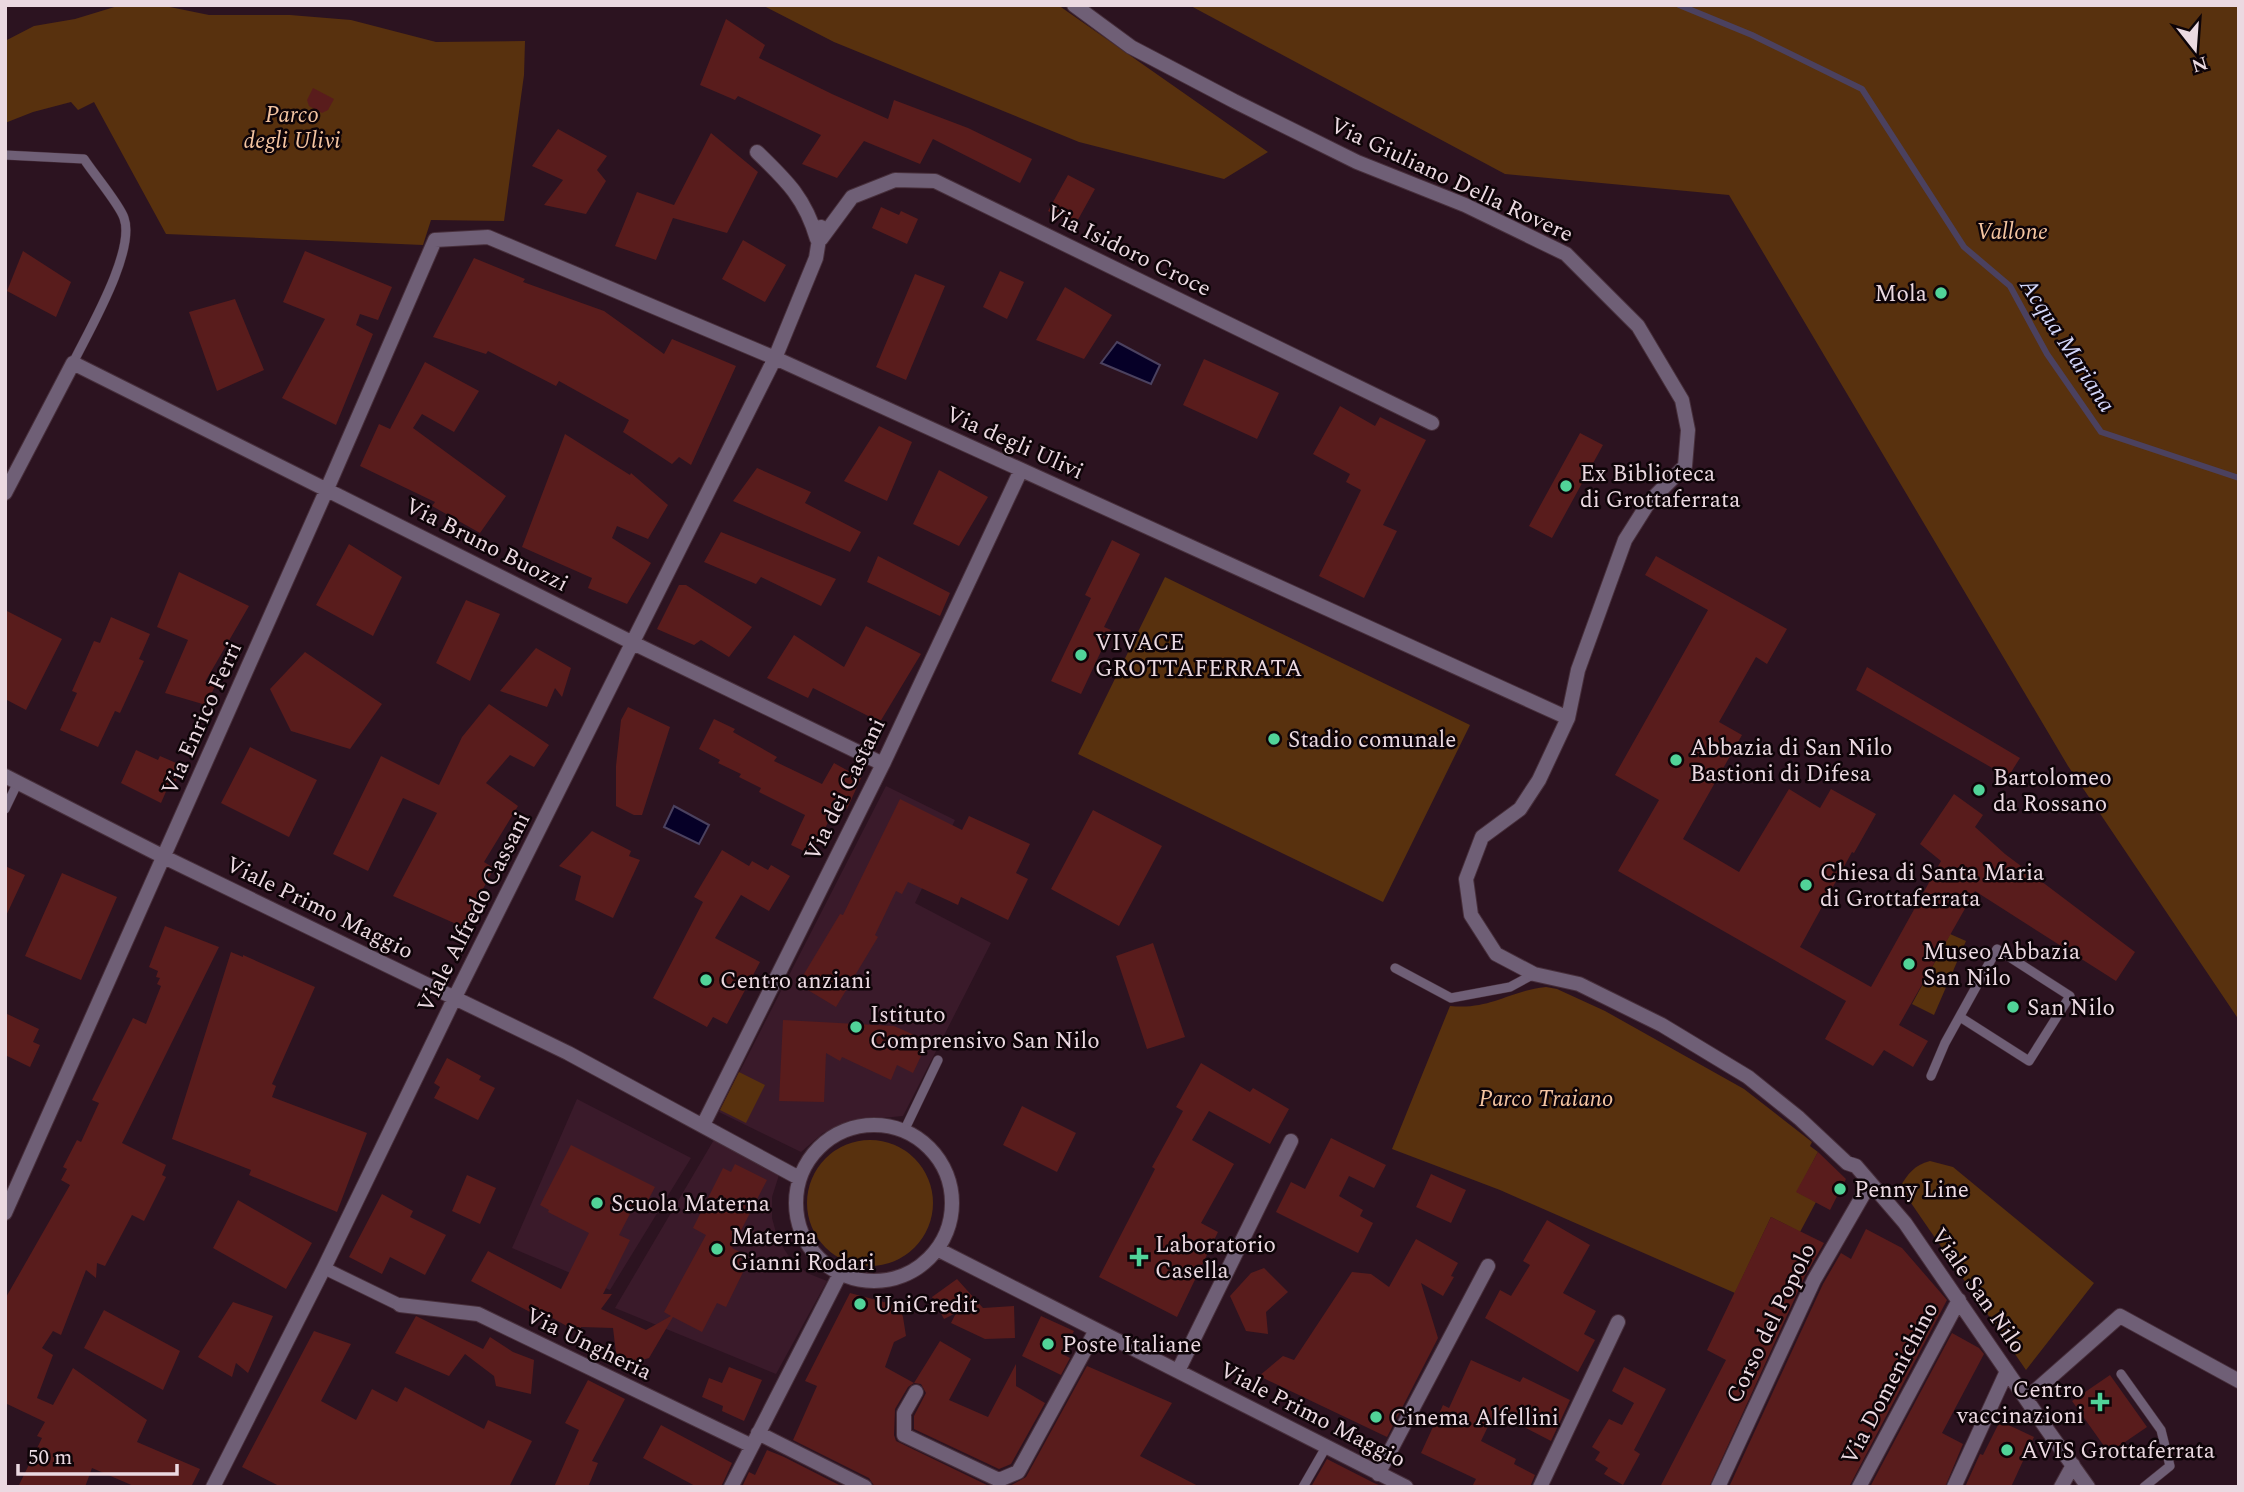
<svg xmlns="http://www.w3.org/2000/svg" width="2244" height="1492" font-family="Spectral,serif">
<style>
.built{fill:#3a1a2a}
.green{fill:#58310e}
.water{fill:#060027;stroke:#4b415f;stroke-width:2}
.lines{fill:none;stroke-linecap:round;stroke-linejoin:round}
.stream{stroke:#4b415f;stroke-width:6}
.building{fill:#591c1c}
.service-casing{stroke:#472f3b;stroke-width:10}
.pedestrian-casing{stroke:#472f3b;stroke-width:14}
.minor-casing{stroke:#472f3b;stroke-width:16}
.service{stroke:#6f5f76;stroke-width:9}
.pedestrian{stroke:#6f5f76;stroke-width:12}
.minor{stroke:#6f5f76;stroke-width:14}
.poi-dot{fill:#51d398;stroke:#0e0408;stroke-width:2.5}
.labels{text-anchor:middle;stroke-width:5;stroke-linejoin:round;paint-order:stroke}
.park-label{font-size:23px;font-style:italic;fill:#f4c4a1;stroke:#0e0408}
.street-label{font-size:23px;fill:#ebd9e1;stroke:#0e0408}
.poi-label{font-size:23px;fill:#ebd9e1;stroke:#0e0408;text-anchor:start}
.water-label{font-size:24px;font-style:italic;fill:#d2d5f8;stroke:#0e0408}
</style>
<rect width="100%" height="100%" fill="#2c1320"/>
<!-- built -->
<path class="built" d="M886,786L955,820L915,903L991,943L903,1116L850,1121L823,1133L801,1152L719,1112Z
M577,1099L691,1158L610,1290L512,1248Z
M715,1138L779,1175L772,1197V1218L778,1240L790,1258L807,1273L827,1281L776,1374L615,1308Z"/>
<!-- green -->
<path class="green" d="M121,5H160L209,15H290L351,20L436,42L525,41L524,75L504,221L431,220L423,245L166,234L94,102L78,110L71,102L33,112L5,123V41L34,26L75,19Z
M762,5H1058L1268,152L1224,179L1079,142L834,42Z
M1189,5H2239V1020L2068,766L1729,195L1505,174Z
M1165,577L1470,725L1383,902L1078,754Z
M1950,934L1966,941L1934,1015L1912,1004Z
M1546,987L1557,989L1605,1011L1744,1089L1812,1142L1810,1146L1818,1152L1797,1192L1816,1202L1800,1232L1771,1217L1735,1293L1500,1190L1392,1149L1450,1006C1491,1010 1508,991 1546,987Z
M739,1072L765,1085L746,1123L720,1110Z
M807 1203a63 63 0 1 1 126 0a63 63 0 1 1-126 0Z
M1930,1161L1953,1167L2094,1283L2026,1370L1900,1187C1908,1174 1914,1165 1930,1161Z"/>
<!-- water -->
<path class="water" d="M1117,342L1160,365L1151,384L1101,363Z
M674,806L709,825L699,844L664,827Z"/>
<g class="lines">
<!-- stream -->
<path class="stream" d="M1679,5L1752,35L1862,89L1964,247L2010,286L2047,354L2101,432L2239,478"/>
</g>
<!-- building -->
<path class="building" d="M726,19L765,45L759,58L832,94L888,119L894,100L968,128L1032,159L1020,183L933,139L920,164L864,141L837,178L802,164L821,135L738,96L735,100L700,85Z
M313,88L334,99L328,110L322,113L309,106L307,100Z
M558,129L607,156L597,170L606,181L586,214L544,205L563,180L532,166Z
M711,133L758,172L727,233L673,218L656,260L615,246L637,192L674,205Z
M1068,175L1095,189L1075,225L1048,211Z
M881,207L899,215L901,211L918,219L907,244L872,228Z
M743,240L786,265L765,302L722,279Z
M23,251L71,282L56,317L7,291Z
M305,251L392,287L378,320L360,314L356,325L373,334L336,425L282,398L325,319L283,302Z
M474,258L525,279L523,282L604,311L664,354L672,339L736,366L691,465L679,457L672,464L623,432L629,420L559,381L556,386L488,351L486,354L433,337Z
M1000,271L1024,282L1007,319L983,307Z
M915,274L945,286L906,380L876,367Z
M1065,287L1112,315L1084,359L1036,340Z
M235,299L264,370L217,391L189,312Z
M1204,359L1279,393L1257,439L1183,405Z
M425,362L479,391L454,432L422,414L413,428L506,496L480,533L432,506L435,502L360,466L379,424L390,429Z
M1340,406L1375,426L1380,417L1426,440L1383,525L1397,531L1364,598L1319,576L1361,490L1346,482L1350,474L1313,454Z
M879,426L912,442L887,501L844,481Z
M1580,433L1603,445L1552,538L1529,526Z
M565,434L630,475L631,473L668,505L648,539L617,526L612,538L651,563L627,604L588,588L592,578L522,547Z
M757,468L811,492L805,503L861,532L850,552L733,501Z
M939,470L988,497L959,546L913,524Z
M721,532L836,579L821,606L761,577L756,584L704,562Z
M1112,540L1140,554L1104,627L1111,630L1081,694L1051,681L1091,598L1085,595Z
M349,544L402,577L373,636L316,605Z
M878,556L950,593L940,616L867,582Z
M1656,556L1787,629L1767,664L1756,657L1719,722L1742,735L1683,839L1739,872L1789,789L1820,808L1831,789L1876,814L1854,853L1852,852L1800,947L1871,987L1941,861L1920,844L1954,794L1983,815L1975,827L2005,854L2135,952L2116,981L1975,891L1899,1025L1928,1041L1913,1067L1884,1050L1873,1066L1825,1039L1846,1001L1618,871L1659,800L1615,775L1708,610L1645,575Z
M179,572L249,606L205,682L215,686L206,705L165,693L188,640L157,627Z
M679,585H686L752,627L729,657L701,640L694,645L657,629Z
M466,600L500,614L470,681L436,663Z
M5,610L62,639L26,710L5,699Z
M111,617L150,634L139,659L144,661L120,713L115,711L98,747L60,730L77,693L72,691L94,641L100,643Z
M866,626L921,654L880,722L813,688L808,698L767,678L794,635L844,667Z
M536,648L571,668L562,697L555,688L547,707L500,691Z
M305,652L382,704L350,749L291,731L270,689Z
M1867,667L2020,758L2008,777L1856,690Z
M489,704L549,745L534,767L510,755L486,783L518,806L484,862L494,868L463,927L393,896L437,813L403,798L368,871L333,854L381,756L439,785L462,737Z
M628,707L670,727L642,815H634L616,806V766L621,720Z
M714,719L735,729L733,732L777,757L774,761L822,784L834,763L861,778L847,809L836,806L812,855L791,845L805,815L759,792L761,788L739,777L741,774L718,763L720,760L699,749Z
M250,747L317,780L289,837L221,803Z
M136,750L158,760L160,756L183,766L172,789L168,787L161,803L121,783Z
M900,799L962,830L969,816L1030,844L1016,873L1028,879L1008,920L961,897L958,905L908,882L902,894L896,891L875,935L878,937L836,1007L798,984L840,914L843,915Z
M1093,810L1162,846L1119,926L1051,889Z
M592,831L631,851L629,856L640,860L613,918L575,900L581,876L559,866Z
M722,850L749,866L752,861L768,870L771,865L790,876L769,911L741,895L715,938L760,962L727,1024L713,1017L707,1027L653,998L703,902L694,897Z
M5,866L25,875L5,918Z
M62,873L117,897L81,980L25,956Z
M165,926L219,947L122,1143L166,1165L162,1175L166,1177L144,1221L132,1215L105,1266L97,1263L96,1278L86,1270L61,1335L53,1331L42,1348L53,1355L37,1398L53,1405L73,1368L147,1420L137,1442L200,1469L191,1487H136L92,1468L85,1487H18L42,1438L37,1436L45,1422L5,1403V1299L70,1185L61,1180L67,1169L63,1167L77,1140L81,1142L99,1103L92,1100L133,1018L146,1024L161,986L157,984L160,978L156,977L158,971L149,967Z
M1153,943L1185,1037L1147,1049L1116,956Z
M231,952L243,957V955L315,987L272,1084L276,1086L272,1097L367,1133L337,1212L249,1175L251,1170L172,1139Z
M5,1013L39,1029L33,1042L40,1045L30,1067L5,1055Z
M783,1020L894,1026L928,1041L913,1073L897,1065L891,1080L842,1057L840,1061L826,1053L824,1102L779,1101Z
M447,1058L481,1076L479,1080L495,1088L478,1120L434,1098L440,1087L434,1083Z
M1201,1063L1250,1092L1253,1088L1289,1109L1270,1144L1209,1111L1192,1140L1234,1164L1201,1223L1218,1232L1177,1317L1099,1277L1155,1169L1152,1167L1183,1111L1176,1107Z
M1022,1106L1076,1133L1057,1172L1003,1145Z
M1331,1138L1386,1165L1374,1188L1349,1176L1339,1196L1363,1210L1360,1216L1373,1223L1358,1253L1276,1212L1291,1182L1305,1189Z
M571,1145L655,1187L643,1210L634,1206L619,1235L630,1240L603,1294H612L601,1309L646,1330L671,1316L664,1312L706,1235L693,1228L723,1168L731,1172L735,1164L767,1180L732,1248L744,1254L740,1260L747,1264L726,1307L717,1303L702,1332L673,1317L649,1358L635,1362L628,1361L616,1353L613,1328L581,1327L579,1333L533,1307L530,1312L471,1281L488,1251L561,1289L589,1233L548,1212L549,1210L540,1205Z
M1818,1152L1846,1179L1830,1210L1796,1192Z
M1431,1174L1466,1190L1451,1223L1416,1207Z
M467,1175L496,1188L480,1224L452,1211Z
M382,1194L413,1211L410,1217L446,1235L425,1275L390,1257L382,1274L349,1257Z
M238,1200L312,1243L286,1289L213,1248Z
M1771,1217L1824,1243L1805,1276L1709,1487H1660L1726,1360L1707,1350Z
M1547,1220L1590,1245L1563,1293L1596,1311L1584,1334L1595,1340L1578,1372L1485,1318L1500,1290L1511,1296L1530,1265L1523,1261Z
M1866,1229L1902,1248L1947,1300L1849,1487H1729L1823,1284L1841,1253L1851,1259Z
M1416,1239L1458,1263L1451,1276L1454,1277L1443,1296L1421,1283L1438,1338L1387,1437L1259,1376L1283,1356L1294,1360L1352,1272L1371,1274L1389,1287Z
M1264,1268L1288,1292L1266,1312L1268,1334L1246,1331L1230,1296L1251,1273Z
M957,1279L983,1308L1014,1306L1015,1338L985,1339L951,1323L956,1313L944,1319L932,1297Z
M850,1293L899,1306L903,1317L906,1336L894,1342L885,1367L914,1383L908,1387L895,1409L894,1435L896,1441L991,1487H875L869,1478L793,1440L817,1386L805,1381Z
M233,1302L273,1316L248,1373L236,1363L232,1377L198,1357Z
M104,1310L180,1351L163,1390L84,1348Z
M416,1316L483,1349L490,1337L513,1352L534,1360L531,1394L496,1386L494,1376L465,1354L449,1376L395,1353Z
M1041,1316L1074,1331L1062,1354L1070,1358L1061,1375L1022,1356Z
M314,1331L351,1344L321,1401L356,1420L372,1389L397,1402L405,1387L484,1429L488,1420L532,1441L509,1487H281L242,1467Z
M1952,1333L1979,1348L1984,1354L1942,1433L1963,1444L1945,1487H1870Z
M940,1341L971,1359L949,1400L988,1417L1016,1364V1386L1045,1403L1011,1464L999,1469L914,1429V1416L926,1393L921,1384L914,1383Z
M1471,1360L1520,1382L1523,1377L1570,1400L1551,1441L1495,1412L1481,1441L1516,1459L1514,1464L1535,1475L1530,1487H1472L1476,1479L1421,1453L1443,1405L1449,1408Z
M1087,1366L1172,1403L1140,1456L1200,1487H1008L1026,1477Z
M729,1367L762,1380L744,1421L722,1411L723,1406L702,1397L709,1378L722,1383Z
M1624,1367L1666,1389L1634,1450L1640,1454L1623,1485L1604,1474L1608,1468L1595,1460L1600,1452L1592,1447L1609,1419L1622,1425L1634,1403L1612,1391Z
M2110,1375L2147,1427L2109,1453L2072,1401Z
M588,1380L625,1399L592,1461L598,1463L588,1487H554L579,1430L565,1423Z
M2000,1421L2034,1437L2011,1487H1965L1980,1454L1983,1455Z
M661,1425L732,1463L721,1487H697L643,1458Z
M767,1450L784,1457L843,1487H742L749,1472L755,1475Z
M1327,1459L1374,1483L1384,1487H1311Z"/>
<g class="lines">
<defs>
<path id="service" d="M5,155L84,159C93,173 120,205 124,218C136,251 88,332 73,363
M5,809L18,782
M1395,968L1451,998L1510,987L1534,974
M1931,1076L1945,1043L1997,949L2070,996L2029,1061L1960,1017
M904,1131L938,1060
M2121,1374L2161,1430L2170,1466L2144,1487
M1303,1487L1326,1447"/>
<path id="pedestrian" d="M324,1268L400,1305"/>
<path id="minor" d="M1074,5L1131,47L1234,101L1357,162L1465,205L1566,254L1638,326L1682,400L1688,430L1685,466L1649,502L1625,540L1578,670L1568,718L1539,780L1520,809L1482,837L1466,879L1471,915L1496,954L1534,974L1579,984L1662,1025L1748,1077L1799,1118L1847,1163L1856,1166L1905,1223L2046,1428L2088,1487
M757,152C787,181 805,198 817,239
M821,239L852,197L895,180L935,181L1432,423
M5,493L73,363L633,643L883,764
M5,776L164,857L568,1053L799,1178
M703,1125L883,764L1021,470
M796 1203a78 78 0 1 1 156 0a78 78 0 1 1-156 0Z
M5,1213L327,489L435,240L488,237L775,358L1568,718
M937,1249L1406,1487
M400,1305L478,1314L752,1446
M1178,1371L1291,1141
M916,1392L904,1413V1435L999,1480L1018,1472L1022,1465L1096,1330
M2026,1399L2120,1316L2239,1381
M758,1433L865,1487
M1378,1474L1488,1266
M213,1487L324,1268L455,997L775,358L816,258L821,227
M731,1487L840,1274
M1540,1487L1618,1322
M1718,1487L1814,1280L1870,1183
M1859,1487L1959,1300
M1954,1487L2007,1371
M2061,1487L2073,1465"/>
</defs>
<!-- service casing -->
<use href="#service" class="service-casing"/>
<!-- pedestrian casing -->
<use href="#pedestrian" class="pedestrian-casing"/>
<!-- minor casing -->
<use href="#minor" class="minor-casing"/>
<!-- service -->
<use href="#service" class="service"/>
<!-- pedestrian -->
<use href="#pedestrian" class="pedestrian"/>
<!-- minor -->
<use href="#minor" class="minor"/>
</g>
<!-- markers -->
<g class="poi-dot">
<circle cx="1941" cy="293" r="7"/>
<circle cx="1566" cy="486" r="7"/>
<circle cx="1081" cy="655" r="7"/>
<circle cx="1274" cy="739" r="7"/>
<circle cx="1676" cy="760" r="7"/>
<circle cx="1979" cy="790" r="7"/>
<circle cx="1806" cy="885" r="7"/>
<circle cx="1909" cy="964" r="7"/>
<circle cx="706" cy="980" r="7"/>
<circle cx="2013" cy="1007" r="7"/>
<circle cx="856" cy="1027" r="7"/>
<circle cx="1840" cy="1189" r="7"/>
<circle cx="597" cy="1203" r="7"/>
<circle cx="717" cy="1249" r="7"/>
<path d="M1135.5 1246.5h7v7h7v7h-7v7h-7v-7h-7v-7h7z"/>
<circle cx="860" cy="1304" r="7"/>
<circle cx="1048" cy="1344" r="7"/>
<path d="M2096.5 1391.5h7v7h7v7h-7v7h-7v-7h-7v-7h7z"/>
<circle cx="1376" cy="1417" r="7"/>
<circle cx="2007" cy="1450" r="7"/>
</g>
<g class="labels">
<!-- park labels -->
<g class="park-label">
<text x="292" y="122">Parco<tspan x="292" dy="26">degli Ulivi</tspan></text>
<text x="2012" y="239">Vallone</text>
<text x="1546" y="1106">Parco Traiano</text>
</g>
<!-- street labels -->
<g class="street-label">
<text transform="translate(1452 179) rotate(25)" y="8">Via Giuliano Della Rovere</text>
<text transform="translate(1129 250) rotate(26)" y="8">Via Isidoro Croce</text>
<text transform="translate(1015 442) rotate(24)" y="8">Via degli Ulivi</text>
<text transform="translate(487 544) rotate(27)" y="8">Via Bruno Buozzi</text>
<text transform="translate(201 718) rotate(-66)" y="8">Via Enrico Ferri</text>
<text transform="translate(844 789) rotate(-64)" y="8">Via dei Castani</text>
<text transform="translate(320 907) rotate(26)" y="8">Viale Primo Maggio</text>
<text transform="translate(473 912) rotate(-63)" y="8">Viale Alfredo Cassani</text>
<text transform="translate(1979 1290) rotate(55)" y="8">Viale San Nilo</text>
<text transform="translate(1770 1323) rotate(-64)" y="8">Corso del Popolo</text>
<text transform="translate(589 1343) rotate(26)" y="8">Via Ungheria</text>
<text transform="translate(1889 1383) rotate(-62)" y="8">Via Domenichino</text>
<text transform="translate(1313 1414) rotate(27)" y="8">Viale Primo Maggio</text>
</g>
<!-- poi labels -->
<g class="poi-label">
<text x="1927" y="301" text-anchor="end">Mola</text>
<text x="1580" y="481">Ex Biblioteca<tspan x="1580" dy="26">di Grottaferrata</tspan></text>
<text x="1095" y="650">VIVACE<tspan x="1095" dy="26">GROTTAFERRATA</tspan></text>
<text x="1288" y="747">Stadio comunale</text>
<text x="1690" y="755">Abbazia di San Nilo<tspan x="1690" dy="26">Bastioni di Difesa</tspan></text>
<text x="1993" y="785">Bartolomeo<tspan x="1993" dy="26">da Rossano</tspan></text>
<text x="1820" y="880">Chiesa di Santa Maria<tspan x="1820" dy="26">di Grottaferrata</tspan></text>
<text x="1923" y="959">Museo Abbazia<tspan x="1923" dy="26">San Nilo</tspan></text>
<text x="720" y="988">Centro anziani</text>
<text x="2027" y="1015">San Nilo</text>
<text x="870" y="1022">Istituto<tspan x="870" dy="26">Comprensivo San Nilo</tspan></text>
<text x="1854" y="1197">Penny Line</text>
<text x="611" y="1211">Scuola Materna</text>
<text x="731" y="1244">Materna<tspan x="731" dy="26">Gianni Rodari</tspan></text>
<text x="1155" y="1252">Laboratorio<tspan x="1155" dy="26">Casella</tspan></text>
<text x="874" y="1312">UniCredit</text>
<text x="1062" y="1352">Poste Italiane</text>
<text x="2084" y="1397" text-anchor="end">Centro<tspan x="2084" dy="26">vaccinazioni</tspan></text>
<text x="1390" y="1425">Cinema Alfellini</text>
<text x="2021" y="1458">AVIS Grottaferrata</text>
</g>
<!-- water labels -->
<g class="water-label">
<text transform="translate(2068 345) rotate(57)" y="8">Acqua Mariana</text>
</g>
</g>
<!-- border -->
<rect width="2244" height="1492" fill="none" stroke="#ebd9e1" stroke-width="14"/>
<!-- north arrow -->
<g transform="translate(2195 49) rotate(163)" stroke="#0e0408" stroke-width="5" paint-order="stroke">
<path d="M0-5L12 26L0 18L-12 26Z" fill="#ebd9e1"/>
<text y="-10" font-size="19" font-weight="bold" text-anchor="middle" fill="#ebd9e1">N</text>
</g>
<!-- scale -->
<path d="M18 1464v10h159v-10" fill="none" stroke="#ebd9e1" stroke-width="3.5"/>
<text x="28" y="1464" font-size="21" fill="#ebd9e1" stroke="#0e0408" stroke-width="5" paint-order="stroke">50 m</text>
</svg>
